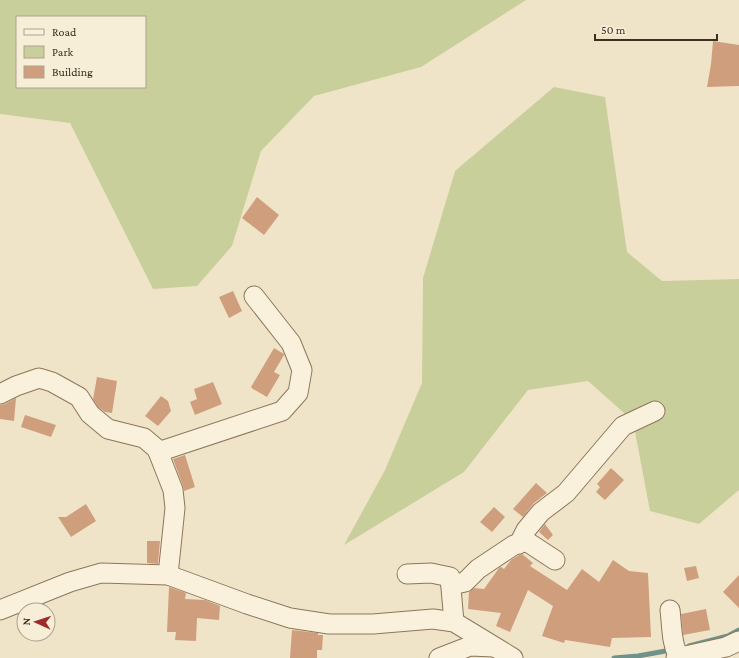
<svg xmlns="http://www.w3.org/2000/svg" width="739" height="658" font-family="'Crimson Pro',serif">
	<style>
		.green { fill: #c9cf9b; fill-rule: evenodd }
		.lines { fill: none; stroke-linecap: round; stroke-linejoin: round }
		.stream { stroke: #6f938a; stroke-width: 5 }
		.building { fill: #cf9f7d }
		.minor-casing { stroke: #8d765c; stroke-width: 21 }
		.minor { stroke: #faf1dc; stroke-width: 19 }
	</style>
	<rect width="100%" height="100%" fill="#f0e4c8"/>
	<g class="green">
		<path d="M 0,0 L 526,0 L 421,67 L 314,96 L 261,151 L 232,246 L 197,286 L 153,289 L 70,123 L 0,114 ZM 17,17 L 145,17 L 145,87 L 17,87 Z"/>
		<path d="M 554,87 L 605,97 L 627,252 L 662,281 L 739,279 L 739,490 L 699,524 L 650,511 L 633,421 L 588,381 L 528,390 L 464,472 L 344,545 L 385,470 L 422,383 L 423,278 L 455,171 Z"/>
	</g>
	<g class="lines">
		<g class="stream">
			<path d="M 689,646 L 728,636 L 739,630"/>
			<path d="M 614,658 L 638,656 L 671,650"/>
		</g>
	</g>
	<g class="building">
		<path d="M 713,41 L 739,45 L 739,86 L 707,87 L 711,64 Z"/>
		<path d="M 257,197 L 279,215 L 264,235 L 242,218 Z"/>
		<path d="M 233,291 L 242,311 L 229,318 L 219,297 Z"/>
		<path d="M 274,348 L 284,354 L 284,355 L 274,372 L 280,375 L 267,397 L 253,389 L 251,387 Z"/>
		<path d="M 97,377 L 117,381 L 112,413 L 105,412 L 98,407 L 93,399 Z"/>
		<path d="M 213,382 L 222,404 L 195,415 L 190,402 L 197,399 L 194,389 Z"/>
		<path d="M 161,396 L 168,401 L 171,411 L 158,426 L 145,416 Z"/>
		<path d="M 16,398 L 14,421 L 0,419 L 0,405 L 5,404 Z"/>
		<path d="M 25,415 L 56,425 L 51,437 L 21,427 Z"/>
		<path d="M 185,455 L 195,487 L 184,491 L 183,486 L 173,459 Z"/>
		<path d="M 611,468 L 624,480 L 605,500 L 596,492 L 600,487 L 597,484 Z"/>
		<path d="M 536,483 L 547,493 L 534,503 L 523,517 L 513,509 Z"/>
		<path d="M 86,504 L 96,521 L 71,537 L 58,517 L 66,517 Z"/>
		<path d="M 494,507 L 505,517 L 492,532 L 480,522 Z"/>
		<path d="M 545,524 L 553,535 L 548,540 L 539,532 Z"/>
		<path d="M 147,541 L 160,541 L 158,564 L 147,563 Z"/>
		<path d="M 522,554 L 533,563 L 530,566 L 567,590 L 582,569 L 599,582 L 613,560 L 629,571 L 648,573 L 651,637 L 612,638 L 610,647 L 565,640 L 564,643 L 542,636 L 553,606 L 528,590 L 510,632 L 496,626 L 501,613 L 468,609 L 469,592 L 474,588 L 484,589 L 499,568 L 501,567 L 504,569 L 511,560 L 519,555 Z"/>
		<path d="M 696,566 L 699,578 L 687,581 L 684,568 Z"/>
		<path d="M 739,575 L 739,608 L 723,592 Z"/>
		<path d="M 169,587 L 186,593 L 185,599 L 205,600 L 220,606 L 219,620 L 197,618 L 196,641 L 175,640 L 176,632 L 167,632 Z"/>
		<path d="M 706,609 L 710,630 L 683,635 L 681,614 Z"/>
		<path d="M 292,630 L 318,633 L 318,635 L 323,635 L 322,650 L 317,650 L 317,658 L 290,658 Z"/>
	</g>
	<g class="lines">
		<defs>
			<g id="minor">
				<path d="M 0,394 L 16,386 L 39,378 L 52,382 L 79,397 L 90,414 L 108,429 L 144,438 L 157,449 L 173,490 L 175,508 L 168,575"/>
				<path d="M 158,452 L 282,411 L 298,393 L 302,370 L 291,343 L 254,296"/>
				<path d="M 519,544 L 526,530 L 541,512 L 566,493 L 623,426 L 655,411"/>
				<path d="M 407,574 L 431,573 L 450,577 L 454,622"/>
				<path d="M 451,585 L 465,582 L 478,569 L 514,545 L 526,541 L 555,560"/>
				<path d="M 0,610 L 70,582 L 101,573 L 168,575 L 247,604 L 290,618 L 329,624 L 373,624 L 433,619 L 454,622 L 513,658"/>
				<path d="M 670,610 C 672,625 671,644 679,657"/>
				<path d="M 439,658 L 470,646 L 494,647"/>
				<path d="M 676,658 L 726,647 L 739,641"/>
			</g>
		</defs>
		<use href="#minor" class="minor-casing"/>
		<use href="#minor" class="minor"/>
	</g>
	<rect x="16" y="16" width="130" height="72" fill="#f7eed8" stroke="#ada18e"/>
	<rect x="24" y="29" width="20" height="6" fill="#faf1dc" stroke="#ada18e"/>
	<text x="52" y="36" font-size="12" fill="#3d2e20">Road</text>
	<rect x="24" y="46" width="20" height="12" fill="#c9cf9b" stroke="#ada18e"/>
	<text x="52" y="56" font-size="12" fill="#3d2e20">Park</text>
	<rect x="24" y="66" width="20" height="12" fill="#cf9f7d" stroke="#ada18e"/>
	<text x="52" y="76" font-size="12" fill="#3d2e20">Building</text>
	<g transform="translate(36 622) rotate(273)"><circle r="19" fill="#f7eed8" stroke="#ada18e"/>
	<path d="M0-3L7 15L0 10L-7 15Z" fill="#9e2a2b"/>
	<text y="-6" font-size="11" font-weight="bold" text-anchor="middle" fill="#3d2e20">N</text>
	</g>
	<path d="M595 34v6h122v-6" fill="none" stroke="#3d2e20" stroke-width="2"/>
	<text x="601" y="34" font-size="12" fill="#3d2e20" stroke="#f7eed8" stroke-width="3" paint-order="stroke">50 m</text>
</svg>
